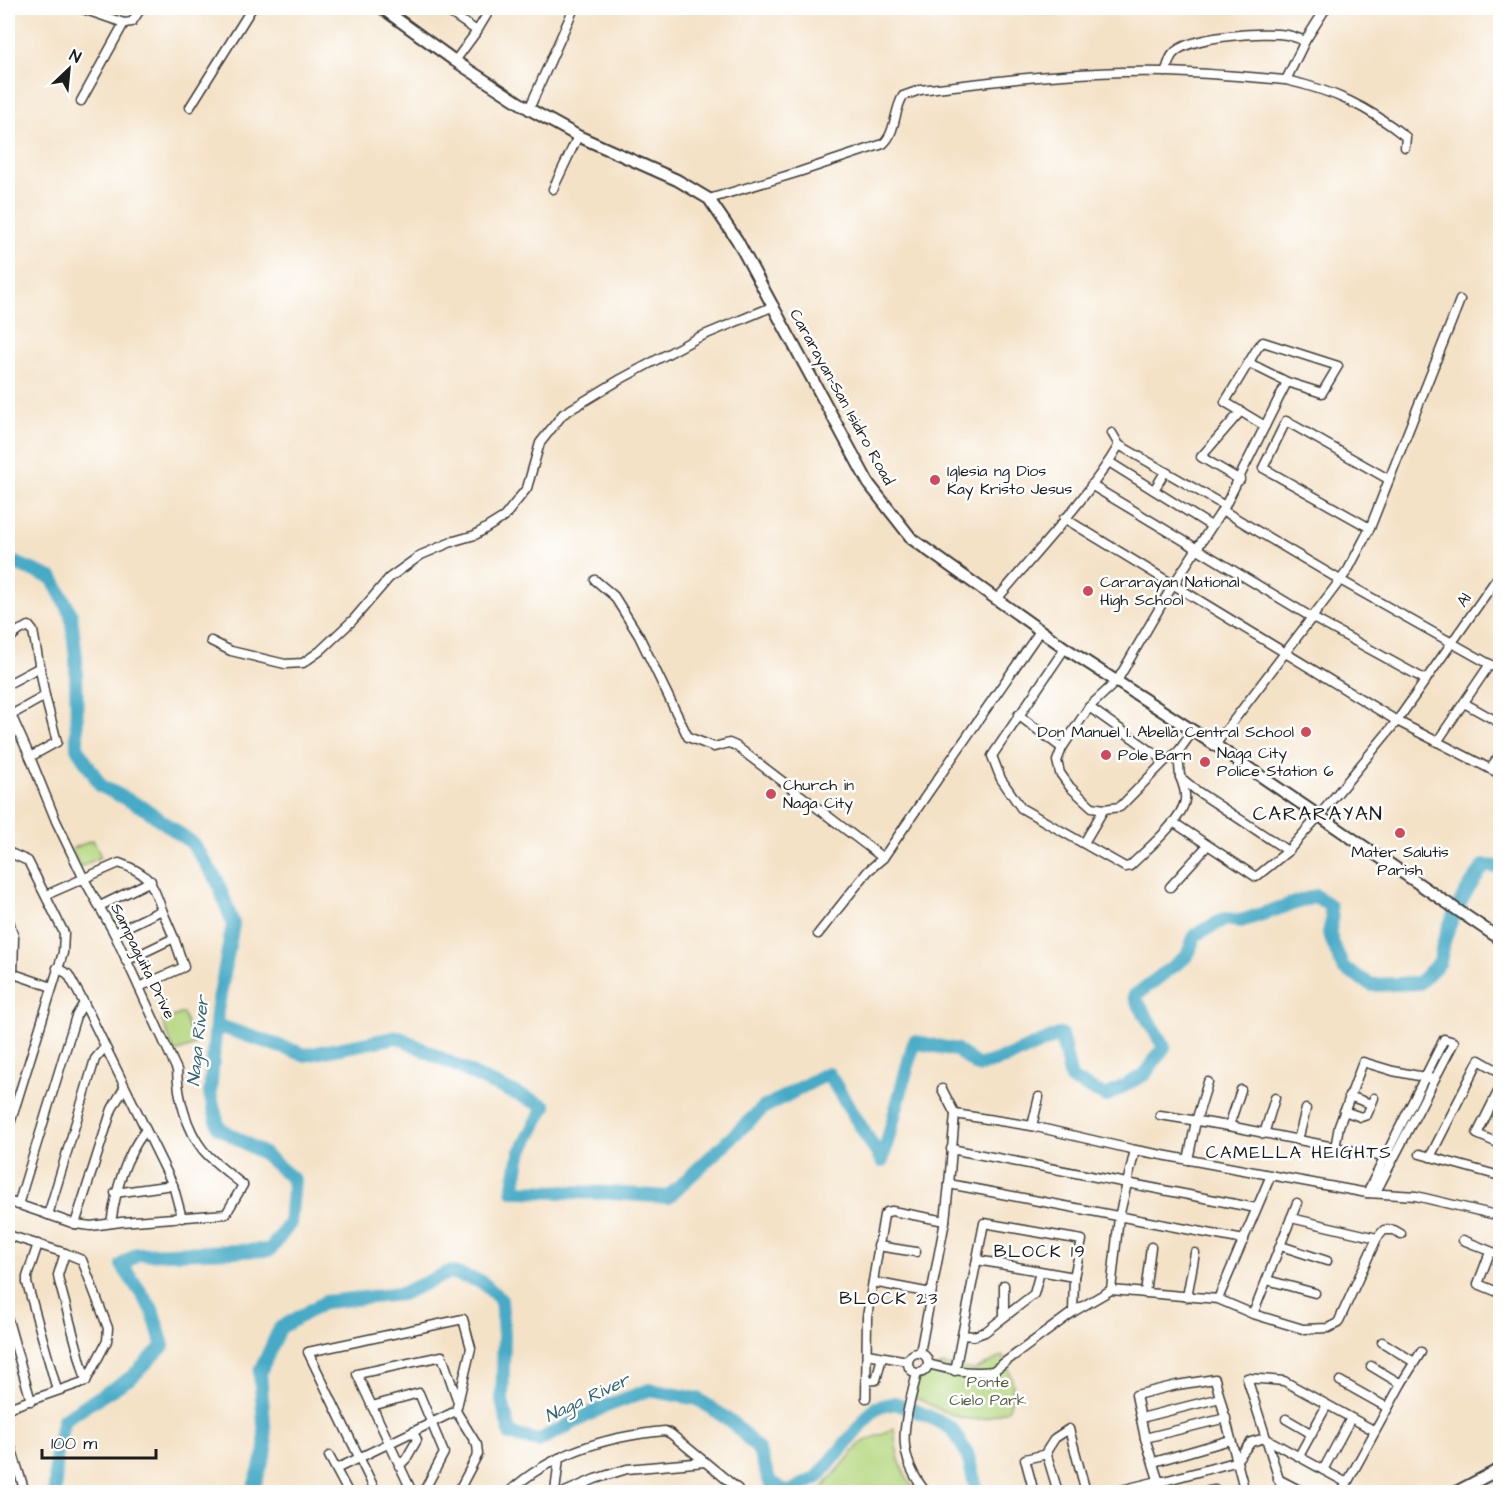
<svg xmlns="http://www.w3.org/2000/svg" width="1508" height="1500" font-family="'Architects Daughter',sans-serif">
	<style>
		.green { fill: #b5d780; stroke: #687a4e; stroke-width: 1.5 }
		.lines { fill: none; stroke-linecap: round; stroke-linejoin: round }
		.river { stroke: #47aac6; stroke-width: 14 }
		.minor-casing { stroke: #3c3a36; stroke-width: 11 }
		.major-casing { stroke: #3c3a36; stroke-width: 14 }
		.minor { stroke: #fff; stroke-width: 8 }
		.major { stroke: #fff; stroke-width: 10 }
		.poi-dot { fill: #d1495b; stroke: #fff; stroke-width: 2 }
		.labels { text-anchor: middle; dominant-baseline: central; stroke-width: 5; stroke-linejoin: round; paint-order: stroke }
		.street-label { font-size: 16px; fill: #1c1c1c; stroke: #fff }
		.poi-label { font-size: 16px; fill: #1c1c1c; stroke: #fff; text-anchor: start }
		.park-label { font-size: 16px; fill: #525d3f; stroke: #fff }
		.water-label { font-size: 18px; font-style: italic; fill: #326371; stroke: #fff }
		.neighbourhood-label { font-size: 18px; letter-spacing: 1.5px; fill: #1c1c1c; stroke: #fff }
		.quarter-label { font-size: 20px; letter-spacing: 1.5px; fill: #1c1c1c; stroke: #fff }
	</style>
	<rect width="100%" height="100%" fill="#fff"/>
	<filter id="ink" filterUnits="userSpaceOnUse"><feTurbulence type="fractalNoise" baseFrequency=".0167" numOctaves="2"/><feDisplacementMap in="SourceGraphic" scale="12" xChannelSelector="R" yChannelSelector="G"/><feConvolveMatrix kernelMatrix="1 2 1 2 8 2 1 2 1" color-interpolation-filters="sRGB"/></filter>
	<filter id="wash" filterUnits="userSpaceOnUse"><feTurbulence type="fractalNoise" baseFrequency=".008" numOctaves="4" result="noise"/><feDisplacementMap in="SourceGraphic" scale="24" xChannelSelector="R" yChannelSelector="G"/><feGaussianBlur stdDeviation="1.35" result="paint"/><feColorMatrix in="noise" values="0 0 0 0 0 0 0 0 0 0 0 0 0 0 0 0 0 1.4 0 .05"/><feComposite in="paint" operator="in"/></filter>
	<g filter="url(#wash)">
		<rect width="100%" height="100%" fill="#f4e2c7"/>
		<g class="green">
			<path d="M 93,840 L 101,857 L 80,867 L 72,849 Z"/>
			<path d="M 183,1013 L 195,1045 L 175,1052 L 162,1021 Z"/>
			<path d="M 1003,1356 C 1013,1378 1016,1385 1009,1409 C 1002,1412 994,1415 986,1418 C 961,1424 936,1407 914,1397 L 918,1375 L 921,1375 L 930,1369 L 944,1365 L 975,1370 Z"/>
			<path d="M 894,1428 C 896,1453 900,1472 916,1492 L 819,1492 L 861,1443 Z"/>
		</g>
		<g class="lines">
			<g class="river">
				<path d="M 8,568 L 15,563 L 52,578 L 71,614 L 76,658 L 77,748 L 101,786 L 144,808 L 192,843 L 217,880 L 233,924 L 217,1011 L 210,1094 L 219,1128 L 264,1154 L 294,1180 L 290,1223 L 270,1250 L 137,1254 L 122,1265 L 152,1309 L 163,1346 L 132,1377 L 64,1419 L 56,1453 L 55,1492"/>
				<path d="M 216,1025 L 306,1055 L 398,1037 L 489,1082 L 545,1106 L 520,1154 L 513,1191 L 612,1193 L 668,1197 L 763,1108 L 828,1073 L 882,1161 L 914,1042 L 957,1050 L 978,1066 L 1008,1057 L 1061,1034 L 1071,1079 L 1106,1096 L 1145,1074 L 1164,1047 L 1134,996 L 1187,956 L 1195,935 L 1225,919 L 1241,921 L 1316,896 L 1330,906 L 1332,920 L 1329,933 L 1343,968 L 1372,985 L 1419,983 L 1440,962 C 1444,927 1463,894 1484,866 L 1500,867"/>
				<path d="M 252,1492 L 266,1451 L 260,1372 L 280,1328 L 325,1302 L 401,1294 L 450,1272 L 482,1282 L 501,1300 L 504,1335 L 502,1401 L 510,1434 L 538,1441 L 601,1408 L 649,1390 L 698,1399 L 733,1423 L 758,1449 L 770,1482 L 786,1492"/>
				<path d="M 790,1492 L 818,1477 L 875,1408 L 895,1403 L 926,1415 L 951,1428 L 967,1453 L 977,1492"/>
			</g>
		</g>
	</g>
	<g filter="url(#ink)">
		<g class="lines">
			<defs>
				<g id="minor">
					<path d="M 80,8 L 124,23 L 132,22 L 141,8"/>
					<path d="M 443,8 L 477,31"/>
					<path d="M 393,16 L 400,8"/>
					<path d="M 455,61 L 477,31 L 491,8"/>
					<path d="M 1165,72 C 1168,67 1169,58 1173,54 C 1187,36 1265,31 1287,35 C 1293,36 1300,39 1305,41"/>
					<path d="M 1286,80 C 1334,91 1367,106 1406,137 L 1405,147"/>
					<path d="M 81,101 L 124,23"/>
					<path d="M 190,107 L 252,8"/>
					<path d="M 529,109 L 574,8"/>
					<path d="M 553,189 L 578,136"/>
					<path d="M 709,199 L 799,172 L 883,144 C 896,133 894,110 903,96 L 920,90 C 1002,80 1084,70 1167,72 C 1207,73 1247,77 1286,80 L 1305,41 L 1326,8"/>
					<path d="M 1249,363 L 1287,382 L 1322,393 L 1338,366 L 1263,342 L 1258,347 L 1225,402 L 1265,426"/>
					<path d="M 1112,433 L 1119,445 L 1225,506"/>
					<path d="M 1109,462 L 1211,526"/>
					<path d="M 1240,480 L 1201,457 L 1241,411"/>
					<path d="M 1091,485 L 1311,617 L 1426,680"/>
					<path d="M 1154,490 L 1165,472"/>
					<path d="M 1222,510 L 1340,580 L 1500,670"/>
					<path d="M 1064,518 L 1397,721 L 1500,774"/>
					<path d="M 1370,528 L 1263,468 L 1286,421 L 1388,479"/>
					<path d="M 595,580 L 614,596 L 639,636 L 688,737 L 714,747 L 729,743 L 736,746 L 883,858"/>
					<path d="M 997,599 C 1037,551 1088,498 1119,445"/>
					<path d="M 8,639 L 20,630 L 29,626 L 33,631 L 45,696 L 57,742 L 30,757"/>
					<path d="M 211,641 L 231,651 L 285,664 L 303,663 L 320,651 L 353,620 L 389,578 L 421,555 L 454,541 L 475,535 L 504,517 L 527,488 L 540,443 L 563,414 L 621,379 L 697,338 L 774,306"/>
					<path d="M 1065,648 L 992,756 L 1001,779 L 1021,808 L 1125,867 L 1130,866 C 1145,851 1182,821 1185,800 C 1186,792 1183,784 1180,777"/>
					<path d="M 8,684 L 40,667"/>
					<path d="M 1464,703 L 1500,723"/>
					<path d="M 1089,707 L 1165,761"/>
					<path d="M 8,708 L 30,757 L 56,821 L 84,879 L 114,933 L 177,1070 C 178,1097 186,1128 203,1150 C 214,1163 230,1174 243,1185 L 226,1214 L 121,1222 L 91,1226 L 75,1224 L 8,1201"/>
					<path d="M 11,715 L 45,696"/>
					<path d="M 1018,715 L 1062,748"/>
					<path d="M 1193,731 L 1178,752 L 1165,761 L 1120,807 L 1104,809 L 1092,807 L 1070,787 L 1060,773 L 1057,761 L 1062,748 L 1089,707 L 1117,681 L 1173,585 L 1225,506 L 1287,382"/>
					<path d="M 1437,742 L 1490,664"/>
					<path d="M 1215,745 L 1348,570 L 1370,528 L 1460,300"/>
					<path d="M 1178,752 L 1180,777 L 1197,791 L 1288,851"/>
					<path d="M 1490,769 L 1500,754"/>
					<path d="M 1173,822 L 1256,877 L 1288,851 L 1318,817 L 1397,721 L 1500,574"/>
					<path d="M 1084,843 L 1104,809"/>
					<path d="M 8,852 L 28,861 L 64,933 L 63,953 L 8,1130"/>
					<path d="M 1170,887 L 1207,846"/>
					<path d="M 46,895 L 119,863 C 150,874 151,881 162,910"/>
					<path d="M 100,906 L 151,881"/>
					<path d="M 8,918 L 14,937 L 13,974 L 8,990"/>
					<path d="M 114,933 L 162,910 L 174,938"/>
					<path d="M 818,934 L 868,871 L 883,858 L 1040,631"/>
					<path d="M 126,961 L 174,938 L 184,967 L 139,987"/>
					<path d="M 57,968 L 68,974 L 84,1003 L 173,1185 L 182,1218"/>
					<path d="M 8,972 L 52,987"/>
					<path d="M 1500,1088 L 1477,1134 L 1500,1144"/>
					<path d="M 1349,1096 L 1371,1104"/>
					<path d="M 1344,1111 L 1361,1117 L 1367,1115 L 1374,1098"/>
					<path d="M 955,1114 L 1032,1126 L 1135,1150 L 1367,1193 L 1416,1196 L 1500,1216"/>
					<path d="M 1160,1115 L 1229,1126 L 1384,1157 L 1388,1161"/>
					<path d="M 1032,1126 L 1039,1097"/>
					<path d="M 1229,1126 L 1241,1090"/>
					<path d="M 1264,1134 L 1275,1098"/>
					<path d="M 1298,1140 L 1306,1109"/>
					<path d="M 1335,1148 L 1339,1126 L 1363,1062 L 1393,1071 L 1429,1078"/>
					<path d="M 951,1149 L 1256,1208"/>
					<path d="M 1420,1154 L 1500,1176"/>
					<path d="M 1430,1157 L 1479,1060 L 1500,1072"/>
					<path d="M 1188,1160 L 1196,1121 L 1208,1082"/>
					<path d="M 949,1184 L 1244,1240"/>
					<path d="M 115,1193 L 173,1185"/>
					<path d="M 1367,1193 L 1444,1039 L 1454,1042 L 1376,1192"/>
					<path d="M 18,1205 L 76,1016 L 84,1003"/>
					<path d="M 48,1215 L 95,1059 L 105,1047"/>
					<path d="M 1291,1218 L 1377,1238 L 1384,1230 L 1394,1230 L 1401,1234"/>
					<path d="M 111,1223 C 116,1190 124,1158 145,1131"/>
					<path d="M 75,1224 L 112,1109 L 124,1088"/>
					<path d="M 8,1235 L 65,1253 L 82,1260 L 108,1328 L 107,1341 L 86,1381 L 8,1408"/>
					<path d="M 1463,1240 L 1500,1255"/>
					<path d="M 38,1244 L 27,1277 L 27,1283 L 57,1390"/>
					<path d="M 878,1246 L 916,1252"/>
					<path d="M 1281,1246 L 1327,1261"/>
					<path d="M 1490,1252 L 1478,1284 L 1500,1293"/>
					<path d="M 65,1253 L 58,1275 L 59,1281 L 86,1381"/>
					<path d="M 977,1260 L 1074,1277"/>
					<path d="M 1267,1280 L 1315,1293"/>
					<path d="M 873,1282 L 931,1293"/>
					<path d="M 1004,1285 L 1004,1316"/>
					<path d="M 1111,1290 L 1119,1217 L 1135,1150"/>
					<path d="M 1145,1293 L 1151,1247"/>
					<path d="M 1187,1297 L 1195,1253"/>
					<path d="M 1218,1299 L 1271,1175"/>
					<path d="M 1253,1314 L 1297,1203"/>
					<path d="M 8,1320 L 31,1401"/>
					<path d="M 962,1335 L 974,1336 L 985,1332 L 1034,1294 L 1040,1272"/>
					<path d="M 1382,1342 L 1414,1362"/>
					<circle cx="918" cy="1363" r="10"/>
					<path d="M 920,1353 L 945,1221 L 949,1184 L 955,1114 L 942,1089"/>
					<path d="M 867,1354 L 908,1361"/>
					<path d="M 928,1364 C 950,1370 970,1374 993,1371 L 1073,1312 L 1111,1290 L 1218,1299 L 1253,1314 L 1303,1329 L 1328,1328 L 1338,1323 L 1377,1238"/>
					<path d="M 1371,1366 L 1401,1384"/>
					<path d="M 955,1371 L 984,1223 L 1082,1240 L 1074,1277 L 1073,1312"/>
					<path d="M 917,1373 C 906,1420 892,1451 926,1492"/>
					<path d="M 866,1381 L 876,1380 L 882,1357"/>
					<path d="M 1340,1381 L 1388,1408"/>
					<path d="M 866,1398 L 867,1317 L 884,1215 L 887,1212 L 892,1211 L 945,1221"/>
					<path d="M 372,1406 L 419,1393 L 444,1453 L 425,1489 L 420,1492"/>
					<path d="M 1141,1418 L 1220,1398"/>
					<path d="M 1286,1419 L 1312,1434"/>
					<path d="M 8,1438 L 25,1492"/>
					<path d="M 1145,1438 L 1226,1418"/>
					<path d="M 329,1456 L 348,1492"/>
					<path d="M 1299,1456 L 1327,1405"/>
					<path d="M 1154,1462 L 1230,1440"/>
					<path d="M 399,1466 L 406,1459 L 417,1440 L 413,1432"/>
					<path d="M 336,1469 L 456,1411"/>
					<path d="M 1323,1470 L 1351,1418"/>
					<path d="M 1278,1479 L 1303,1492"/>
					<path d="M 1032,1485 L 1025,1459 L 1047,1454"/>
					<path d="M 376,1492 L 308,1352 L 463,1319 L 471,1348 L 456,1411 L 477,1445 L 478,1454 L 458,1492"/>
					<path d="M 412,1492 L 357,1374 L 442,1356 L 458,1402"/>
					<path d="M 509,1492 C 551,1453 608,1436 665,1431 L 671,1434 L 738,1489 L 739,1492"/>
					<path d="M 555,1492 L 559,1458"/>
					<path d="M 565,1492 L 595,1479 L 627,1469 L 705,1462"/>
					<path d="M 1058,1492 L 1046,1452 L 1055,1438 L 1069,1429 L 1086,1492"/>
					<path d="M 1113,1492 L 1158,1481 L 1164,1481 L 1235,1462 L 1251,1442 L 1265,1438 L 1347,1483"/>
					<path d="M 1162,1492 L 1145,1438 L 1136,1395 L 1177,1385 L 1215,1379 L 1245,1492"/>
					<path d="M 1204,1492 L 1215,1490 L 1223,1492"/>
					<path d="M 1283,1492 L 1247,1378 L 1284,1381 L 1375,1431"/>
					<path d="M 1342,1492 L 1401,1384 L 1421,1352"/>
				</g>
				<g id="major">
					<path d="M 382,8 L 455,61 L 529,109 L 578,136 L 677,180 L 709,199 L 737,240 L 869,484 L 912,539 L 1065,648 L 1215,745 L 1500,939"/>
					<path d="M 1456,1492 L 1500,1469"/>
				</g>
			</defs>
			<use href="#minor" class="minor-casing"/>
			<use href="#major" class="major-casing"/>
			<use href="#minor" class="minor"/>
			<use href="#major" class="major"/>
		</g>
	</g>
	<g class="poi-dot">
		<circle cx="935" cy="480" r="6"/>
		<circle cx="1088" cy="591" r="6"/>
		<circle cx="1306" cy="732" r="6"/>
		<circle cx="1106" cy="755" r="6"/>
		<circle cx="1205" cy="762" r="6"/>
		<circle cx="771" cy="794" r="6"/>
		<circle cx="1400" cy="833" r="6"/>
	</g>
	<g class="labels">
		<g class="street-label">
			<text transform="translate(842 397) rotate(61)">Cararayan-San Isidro Road</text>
			<text transform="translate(1464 600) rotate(-55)">Al</text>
			<text transform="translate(143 961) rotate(64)">Sampaguita Drive</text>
		</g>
		<g class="poi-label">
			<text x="947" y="471">Iglesia ng Dios<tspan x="947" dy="18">Kay Kristo Jesus</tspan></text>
			<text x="1100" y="582">Cararayan National<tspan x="1100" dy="18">High School</tspan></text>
			<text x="1294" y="732" text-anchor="end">Don Manuel I. Abella Central School</text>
			<text x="1217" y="753">Naga City<tspan x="1217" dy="18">Police Station 6</tspan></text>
			<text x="1118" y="755">Pole Barn</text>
			<text x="783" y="785">Church in<tspan x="783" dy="18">Naga City</tspan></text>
			<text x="1400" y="852" text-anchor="middle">Mater Salutis<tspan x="1400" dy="18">Parish</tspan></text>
		</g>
		<g class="park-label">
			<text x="988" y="1382">Ponte<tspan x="988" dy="18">Cielo Park</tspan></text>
		</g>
		<g class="water-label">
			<text transform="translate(198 1041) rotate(-84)">Naga River</text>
			<text transform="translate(587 1398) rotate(-25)">Naga River</text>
		</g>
		<g class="neighbourhood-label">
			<text x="1299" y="1152">CAMELLA HEIGHTS</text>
			<text x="1040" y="1251">BLOCK 19</text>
			<text x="889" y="1298">BLOCK 23</text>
		</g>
		<g class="quarter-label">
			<text x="1318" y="814">CARARAYAN</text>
		</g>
	</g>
	<rect width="1508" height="1500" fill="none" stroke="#fff" stroke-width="30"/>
	<g transform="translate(69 69) rotate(26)" stroke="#ffffff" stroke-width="4.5" paint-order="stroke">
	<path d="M0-4.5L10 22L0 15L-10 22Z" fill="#1c1c1c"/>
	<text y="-9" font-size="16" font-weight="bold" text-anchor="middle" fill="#1c1c1c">N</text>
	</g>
	<path d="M42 1449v9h114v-9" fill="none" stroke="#1c1c1c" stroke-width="3"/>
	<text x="51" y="1449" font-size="18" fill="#1c1c1c" stroke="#ffffff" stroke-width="4.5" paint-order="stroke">100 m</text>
</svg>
